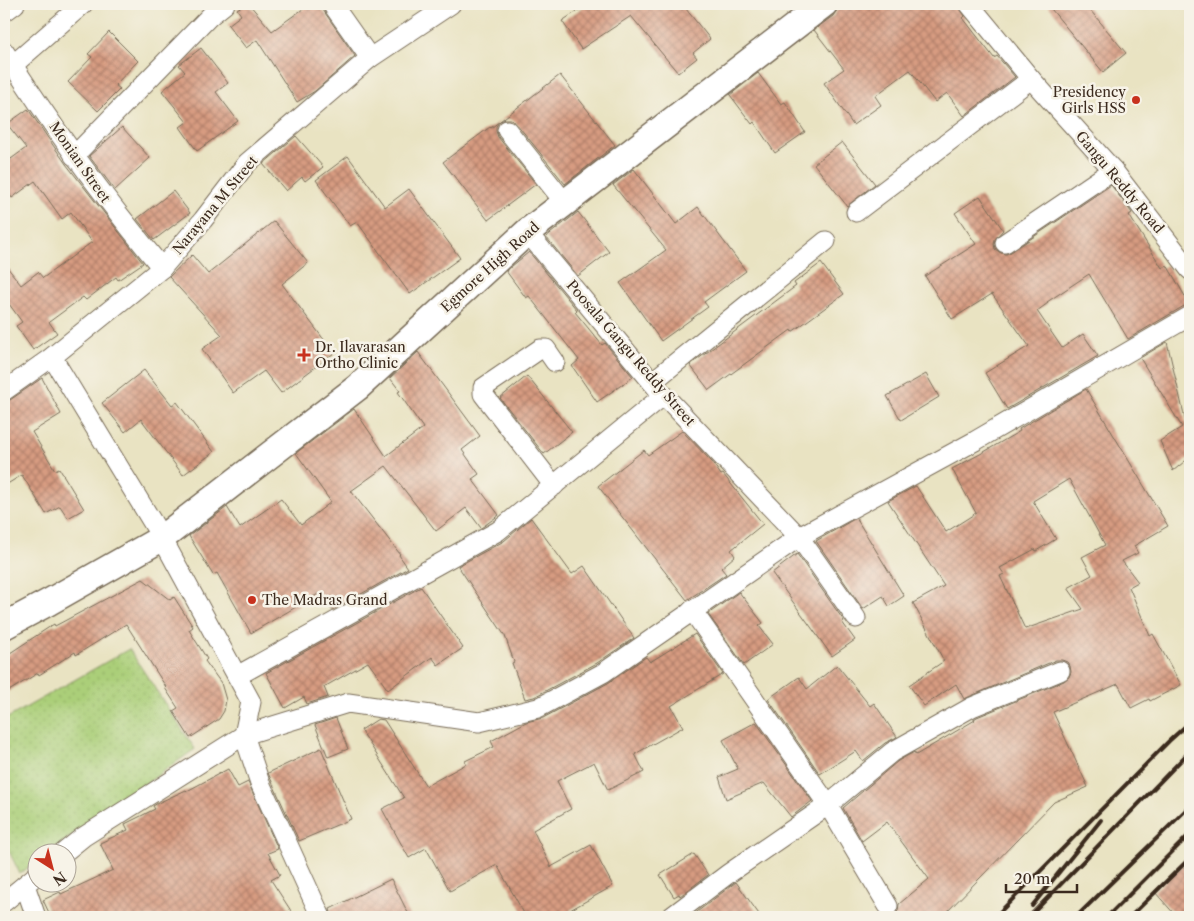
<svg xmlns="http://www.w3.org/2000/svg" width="1194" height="921" font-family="'Libre Caslon Text',serif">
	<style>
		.park { fill: url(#park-dots); stroke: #737c4c }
		.building { fill: url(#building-cross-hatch); fill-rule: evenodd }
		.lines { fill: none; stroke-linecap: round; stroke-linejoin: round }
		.minor-casing { stroke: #786b57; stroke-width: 21 }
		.secondary-casing { stroke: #786b57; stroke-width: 29 }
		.minor { stroke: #fff; stroke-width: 19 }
		.secondary { stroke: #fff; stroke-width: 26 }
		.rail { stroke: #3b2a1e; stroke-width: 4 }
		.poi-dot { fill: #c8321e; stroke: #f7f3e8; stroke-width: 2 }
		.labels { text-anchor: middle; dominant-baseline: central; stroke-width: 5; stroke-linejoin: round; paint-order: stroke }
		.poi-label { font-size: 14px; fill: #3b2a1e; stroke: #f7f3e8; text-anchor: start }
		.street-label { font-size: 14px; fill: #3b2a1e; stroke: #f7f3e8 }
	</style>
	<defs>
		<pattern id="park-dots" width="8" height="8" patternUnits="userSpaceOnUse" patternTransform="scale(1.25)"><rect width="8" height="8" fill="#abcf79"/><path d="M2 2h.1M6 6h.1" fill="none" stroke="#94b268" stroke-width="1.8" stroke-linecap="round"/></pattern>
		<pattern id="building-cross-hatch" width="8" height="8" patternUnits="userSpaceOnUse" patternTransform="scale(1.25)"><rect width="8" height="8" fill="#d79b81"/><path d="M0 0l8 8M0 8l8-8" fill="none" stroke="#b07f69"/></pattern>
	</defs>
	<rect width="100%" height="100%" fill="#f7f3e8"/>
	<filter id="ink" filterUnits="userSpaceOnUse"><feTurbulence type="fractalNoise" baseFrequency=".02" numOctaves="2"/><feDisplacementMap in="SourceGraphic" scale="10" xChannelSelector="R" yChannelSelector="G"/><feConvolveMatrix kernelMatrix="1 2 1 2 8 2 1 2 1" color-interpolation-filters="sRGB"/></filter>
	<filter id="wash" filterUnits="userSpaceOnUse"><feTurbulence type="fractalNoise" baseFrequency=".0096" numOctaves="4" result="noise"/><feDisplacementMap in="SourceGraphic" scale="20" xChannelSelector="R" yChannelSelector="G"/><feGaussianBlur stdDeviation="1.12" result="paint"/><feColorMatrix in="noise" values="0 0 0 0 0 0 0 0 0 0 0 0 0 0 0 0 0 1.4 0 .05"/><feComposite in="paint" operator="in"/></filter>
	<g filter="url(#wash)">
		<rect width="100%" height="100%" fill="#e9e3c2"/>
		<path class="park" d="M 129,649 L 195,749 L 48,853 L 38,854 L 37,861 L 20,874 L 4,841 L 4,720 Z"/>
		<g id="blocks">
			<g class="building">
				<path d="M 245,4 L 249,4 L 272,31 L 310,4 L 321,4 L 323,10 L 355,56 L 315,91 L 297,102 L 257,40 L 246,48 L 228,25 L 241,15 L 237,9 Z"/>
				<path d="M 588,4 L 682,4 L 710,39 L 693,53 L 697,58 L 678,73 L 631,16 L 581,49 L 562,21 Z"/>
				<path d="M 841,4 L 957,4 L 965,16 L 963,18 L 994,58 L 997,56 L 1015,77 L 964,116 L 947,93 L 935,102 L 910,70 L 875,96 L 881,105 L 853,125 L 824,83 L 844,69 L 814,30 L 833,16 Z"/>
				<path d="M 1047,4 L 1085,4 L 1126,53 L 1103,72 Z"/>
				<path d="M 109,32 L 138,61 L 115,85 L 120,89 L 98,111 L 68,82 L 92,57 L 88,54 Z"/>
				<path d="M 201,48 L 228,83 L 216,92 L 238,121 L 197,151 L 180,127 L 187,122 L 162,91 L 185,72 L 179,65 Z"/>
				<path d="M 758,73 L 781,104 L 785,102 L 805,132 L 775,153 L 754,122 L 752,124 L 730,95 Z"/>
				<path d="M 560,75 L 615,145 L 565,184 L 516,123 L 511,119 L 506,119 L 500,121 Z"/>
				<path d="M 28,109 L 66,164 L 143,263 L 118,280 L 116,277 L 86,300 L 83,297 L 49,322 L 57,333 L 33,350 L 16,326 L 22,322 L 4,297 L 4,263 L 21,285 L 38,272 L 43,278 L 92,242 L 71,212 L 62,219 L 35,181 L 12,198 L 4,186 L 4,164 L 26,148 L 7,124 Z"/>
				<path d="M 500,121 L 496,126 L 496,131 L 498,137 L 536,184 L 488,220 L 443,162 L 490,127 L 491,128 Z"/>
				<path d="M 122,127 L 150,158 L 115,190 L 89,156 Z"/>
				<path d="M 296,136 L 323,167 L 305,181 L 302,177 L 286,191 L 263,164 Z"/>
				<path d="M 842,142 L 875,184 L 847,206 L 814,164 Z"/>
				<path d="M 348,156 L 385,207 L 409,189 L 460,258 L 410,294 L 357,222 L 350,226 L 316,180 Z"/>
				<path d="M 634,169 L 676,224 L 698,207 L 746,271 L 704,302 L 708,307 L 661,341 L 620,283 L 666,250 L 613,185 Z"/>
				<path d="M 1111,185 L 1132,213 L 1129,215 L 1162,268 L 1167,265 L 1190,305 L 1184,306 L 1128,339 L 1089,274 L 1047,302 L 1048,303 L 1037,311 L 1062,348 L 1083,334 L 1098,356 L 1007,409 L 985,373 L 1029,346 L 992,294 L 952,319 L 925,276 L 976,244 L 955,213 L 980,196 L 1003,230 L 995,239 L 994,244 L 995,249 L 1001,253 L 1006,254 L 1011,252 Z"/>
				<path d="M 173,191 L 190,213 L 154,240 L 137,219 Z"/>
				<path d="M 578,212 L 609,252 L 578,276 L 546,237 Z"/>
				<path d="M 274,221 L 308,263 L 282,284 L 334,353 L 281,393 L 264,371 L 233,393 L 202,349 L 222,335 L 169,277 L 192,255 L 208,274 Z"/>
				<path d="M 529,252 L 577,310 L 575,312 L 602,345 L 605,343 L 633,377 L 597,402 L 572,366 L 579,360 L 529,296 L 526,298 L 506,271 Z"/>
				<path d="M 821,263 L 844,294 L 792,332 L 791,330 L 709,390 L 690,365 L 796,286 L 794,283 Z"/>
				<path d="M 1167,342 L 1190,440 L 1190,457 L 1173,471 L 1160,441 L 1182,427 L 1140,358 Z"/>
				<path d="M 418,352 L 480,436 L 462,450 L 479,474 L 472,479 L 499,515 L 481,528 L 466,508 L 436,531 L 386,466 L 351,491 L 400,554 L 399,555 L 408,568 L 332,610 L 320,593 L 251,633 L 217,573 L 213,575 L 189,536 L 227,507 L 240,528 L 281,499 L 301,525 L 331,502 L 296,453 L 354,409 L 386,456 L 423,428 L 398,392 L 400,391 L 390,378 Z"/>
				<path d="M 144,370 L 172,405 L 177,402 L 214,452 L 183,475 L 141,419 L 125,432 L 102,403 Z"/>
				<path d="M 926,374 L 939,397 L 901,420 L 887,396 Z"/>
				<path d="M 527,376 L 572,432 L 544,454 L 500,398 Z"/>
				<path d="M 42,378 L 61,414 L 32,432 L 55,470 L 59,468 L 84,509 L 68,518 L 60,506 L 46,514 L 22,475 L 4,486 L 4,402 L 10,400 Z"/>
				<path d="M 1086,389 L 1168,526 L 1134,546 L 1138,553 L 1122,561 L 1138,582 L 1129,587 L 1150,636 L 1153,634 L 1181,685 L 1150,701 L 1149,699 L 1131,708 L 1118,684 L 1053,712 L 1088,787 L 1054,802 L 942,917 L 882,917 L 894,915 L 898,911 L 899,904 L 929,879 L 887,822 L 862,841 L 843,808 L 898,761 L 914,752 L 916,755 L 975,720 L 974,719 L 977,717 L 1064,681 L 1069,677 L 1071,672 L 1070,666 L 1067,662 L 1062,660 L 1056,660 L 964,699 L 956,684 L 924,706 L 909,685 L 944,661 L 913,603 L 944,586 L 888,501 L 916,486 L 946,532 L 976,513 L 952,469 L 984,452 L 1020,431 L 1019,429 ZM 1069,479 L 1105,545 L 1082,557 L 1092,575 L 1068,588 L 1083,609 L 1025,629 L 1000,576 L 1004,574 L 1000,568 L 1035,549 L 1036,551 L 1056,539 L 1033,501 Z"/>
				<path d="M 682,431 L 712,462 L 721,475 L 723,474 L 763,524 L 731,550 L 735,556 L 721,568 L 726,574 L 687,600 L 598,486 L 644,450 L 648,455 Z"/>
				<path d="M 531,518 L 572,574 L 584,566 L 634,638 L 597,663 L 534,697 L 525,699 L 512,663 L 514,662 L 505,636 L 458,566 L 504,541 Z"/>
				<path d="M 856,518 L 904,596 L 889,606 L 883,596 L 863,609 L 816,541 Z"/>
				<path d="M 797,554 L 844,621 L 842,622 L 855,640 L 832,656 L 772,573 Z"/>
				<path d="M 143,579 L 170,600 L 174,597 L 193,627 L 189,630 L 207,659 L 205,661 L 221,683 L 226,700 L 224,711 L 219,719 L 190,738 L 173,711 L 178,708 L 165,688 L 166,687 L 126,624 L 76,655 L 75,652 L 39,675 L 38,673 L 4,694 L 4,657 L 54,624 L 55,626 Z"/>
				<path d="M 421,587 L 463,648 L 438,665 L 432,657 L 388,690 L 368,662 L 324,687 L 328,697 L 307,704 L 304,697 L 285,708 L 266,673 Z"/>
				<path d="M 739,592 L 763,623 L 759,626 L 773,644 L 744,665 L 708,614 Z"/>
				<path d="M 695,634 L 723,674 L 671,706 L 683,727 L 635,754 L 644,772 L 608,790 L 594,762 L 557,781 L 571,809 L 533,830 L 551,867 L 591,845 L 613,886 L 570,910 L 574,917 L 526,917 L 497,865 L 450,891 L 426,848 L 409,858 L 382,809 L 404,798 L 361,730 L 378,719 L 384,720 L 426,786 L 466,764 L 465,761 L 494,747 L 491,741 L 526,722 L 543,718 L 608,683 L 646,657 L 650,662 Z"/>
				<path d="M 837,665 L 870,706 L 874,703 L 897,737 L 885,743 L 863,761 L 856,751 L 820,774 L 768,699 L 799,677 L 807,689 Z"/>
				<path d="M 336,718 L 348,749 L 328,757 L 315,725 Z"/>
				<path d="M 756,722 L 812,801 L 791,817 L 764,783 L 726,799 L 719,777 L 738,769 L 723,740 Z"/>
				<path d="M 321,748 L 351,819 L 299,841 L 268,773 Z"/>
				<path d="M 228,769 L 238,787 L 248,782 L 278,849 L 268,853 L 280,875 L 271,880 L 295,917 L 51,917 L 43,900 L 60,892 L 61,894 L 113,870 L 100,843 L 128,830 L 125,824 L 155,809 L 153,806 L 158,803 L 186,790 L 187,791 Z"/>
				<path d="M 694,854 L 708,875 L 680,896 L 679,894 L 674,897 L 660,875 Z"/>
				<path d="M 1190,859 L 1190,917 L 1177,917 L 1154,891 Z"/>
				<path d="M 391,879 L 410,917 L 332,917 L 330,909 Z"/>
				<path d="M 736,882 L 761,917 L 695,917 L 693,915 Z"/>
			</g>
		</g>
	</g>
	<g filter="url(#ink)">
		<use href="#blocks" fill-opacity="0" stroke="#786b57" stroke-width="1"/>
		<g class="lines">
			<defs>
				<g id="minor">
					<path d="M 332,4 L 370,58"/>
					<path d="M 969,4 L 1031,79 L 1113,170 L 1190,270"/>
					<path d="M 4,12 L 15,4"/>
					<path d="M 4,51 C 52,127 105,199 162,268"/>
					<path d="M 13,65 L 83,4"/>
					<path d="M 507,130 L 565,203"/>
					<path d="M 74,156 L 210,16 L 225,4"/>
					<path d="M 856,212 L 1031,79"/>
					<path d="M 527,232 L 656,387 L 799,537 L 856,618"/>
					<path d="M 1005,243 L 1113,170"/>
					<path d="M 52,357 L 162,538 L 251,702 L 244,735 L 260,783 L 321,917"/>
					<path d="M 652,382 L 826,241"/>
					<path d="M 4,391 L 52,357 L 162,268 L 203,220 L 247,163 L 370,58 L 451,4"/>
					<path d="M 554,486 L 483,394 L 483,388 L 540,349 L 546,349 L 555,362"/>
					<path d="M 692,610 L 828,805 L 888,906"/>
					<path d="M 237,676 L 498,531 L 664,395"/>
					<path d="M 62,854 L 83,837 L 244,735 L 348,703 L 479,722 L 538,708 L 603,673 L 799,537 L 975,441 L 1190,316"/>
					<path d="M 25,885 L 36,917"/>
					<path d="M 4,902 L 38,874"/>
					<path d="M 671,917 L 728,874 L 828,805 L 892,752 L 972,707 L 1060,671"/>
				</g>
				<path id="secondary" d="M 4,626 L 49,602 L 162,538 L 358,387 L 527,232 L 824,4"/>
			</defs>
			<use href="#minor" class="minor-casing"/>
			<use href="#secondary" class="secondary-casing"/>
			<use href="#minor" class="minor"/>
			<use href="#secondary" class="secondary"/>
			<g class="rail">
				<path d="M 1032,906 L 1101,820"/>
				<path d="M 995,917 L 1169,741 L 1190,722"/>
				<path d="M 1029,917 L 1190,751"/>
				<path d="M 1076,917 L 1190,806"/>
				<path d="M 1107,917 L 1190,834"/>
				<path d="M 1130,917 L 1190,858"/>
			</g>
		</g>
	</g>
	<g class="poi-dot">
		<circle cx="1136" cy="100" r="5"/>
		<path d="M301.5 347.5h5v5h5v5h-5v5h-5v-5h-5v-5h5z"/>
		<circle cx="252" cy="600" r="5"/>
	</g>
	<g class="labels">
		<g class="poi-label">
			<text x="1126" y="92" text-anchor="end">Presidency<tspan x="1126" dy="16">Girls HSS</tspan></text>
			<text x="315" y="347">Dr. Ilavarasan<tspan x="315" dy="16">Ortho Clinic</tspan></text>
			<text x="262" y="600">The Madras Grand</text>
		</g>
		<g class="street-label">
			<text transform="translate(80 162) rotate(55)">Monian Street</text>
			<text transform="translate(1120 182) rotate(50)">Gangu Reddy Road</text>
			<text transform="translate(215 205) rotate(-50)">Narayana M Street</text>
			<text transform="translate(490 267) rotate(-42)">Egmore High Road</text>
			<text transform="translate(631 353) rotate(49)">Poosala Gangu Reddy Street</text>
		</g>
	</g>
	<rect width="1194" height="921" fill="none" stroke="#f7f3e8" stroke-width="20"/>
	<g transform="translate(52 868) rotate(144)"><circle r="24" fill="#f7f3e8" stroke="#aca397"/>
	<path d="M0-4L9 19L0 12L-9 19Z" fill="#c8321e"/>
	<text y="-8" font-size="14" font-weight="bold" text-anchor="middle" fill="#3b2a1e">N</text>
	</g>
	<path d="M1006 884v8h71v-8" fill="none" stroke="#3b2a1e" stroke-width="2.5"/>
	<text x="1014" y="884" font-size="15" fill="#3b2a1e" stroke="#f7f3e8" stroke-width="4" paint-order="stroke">20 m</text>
</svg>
